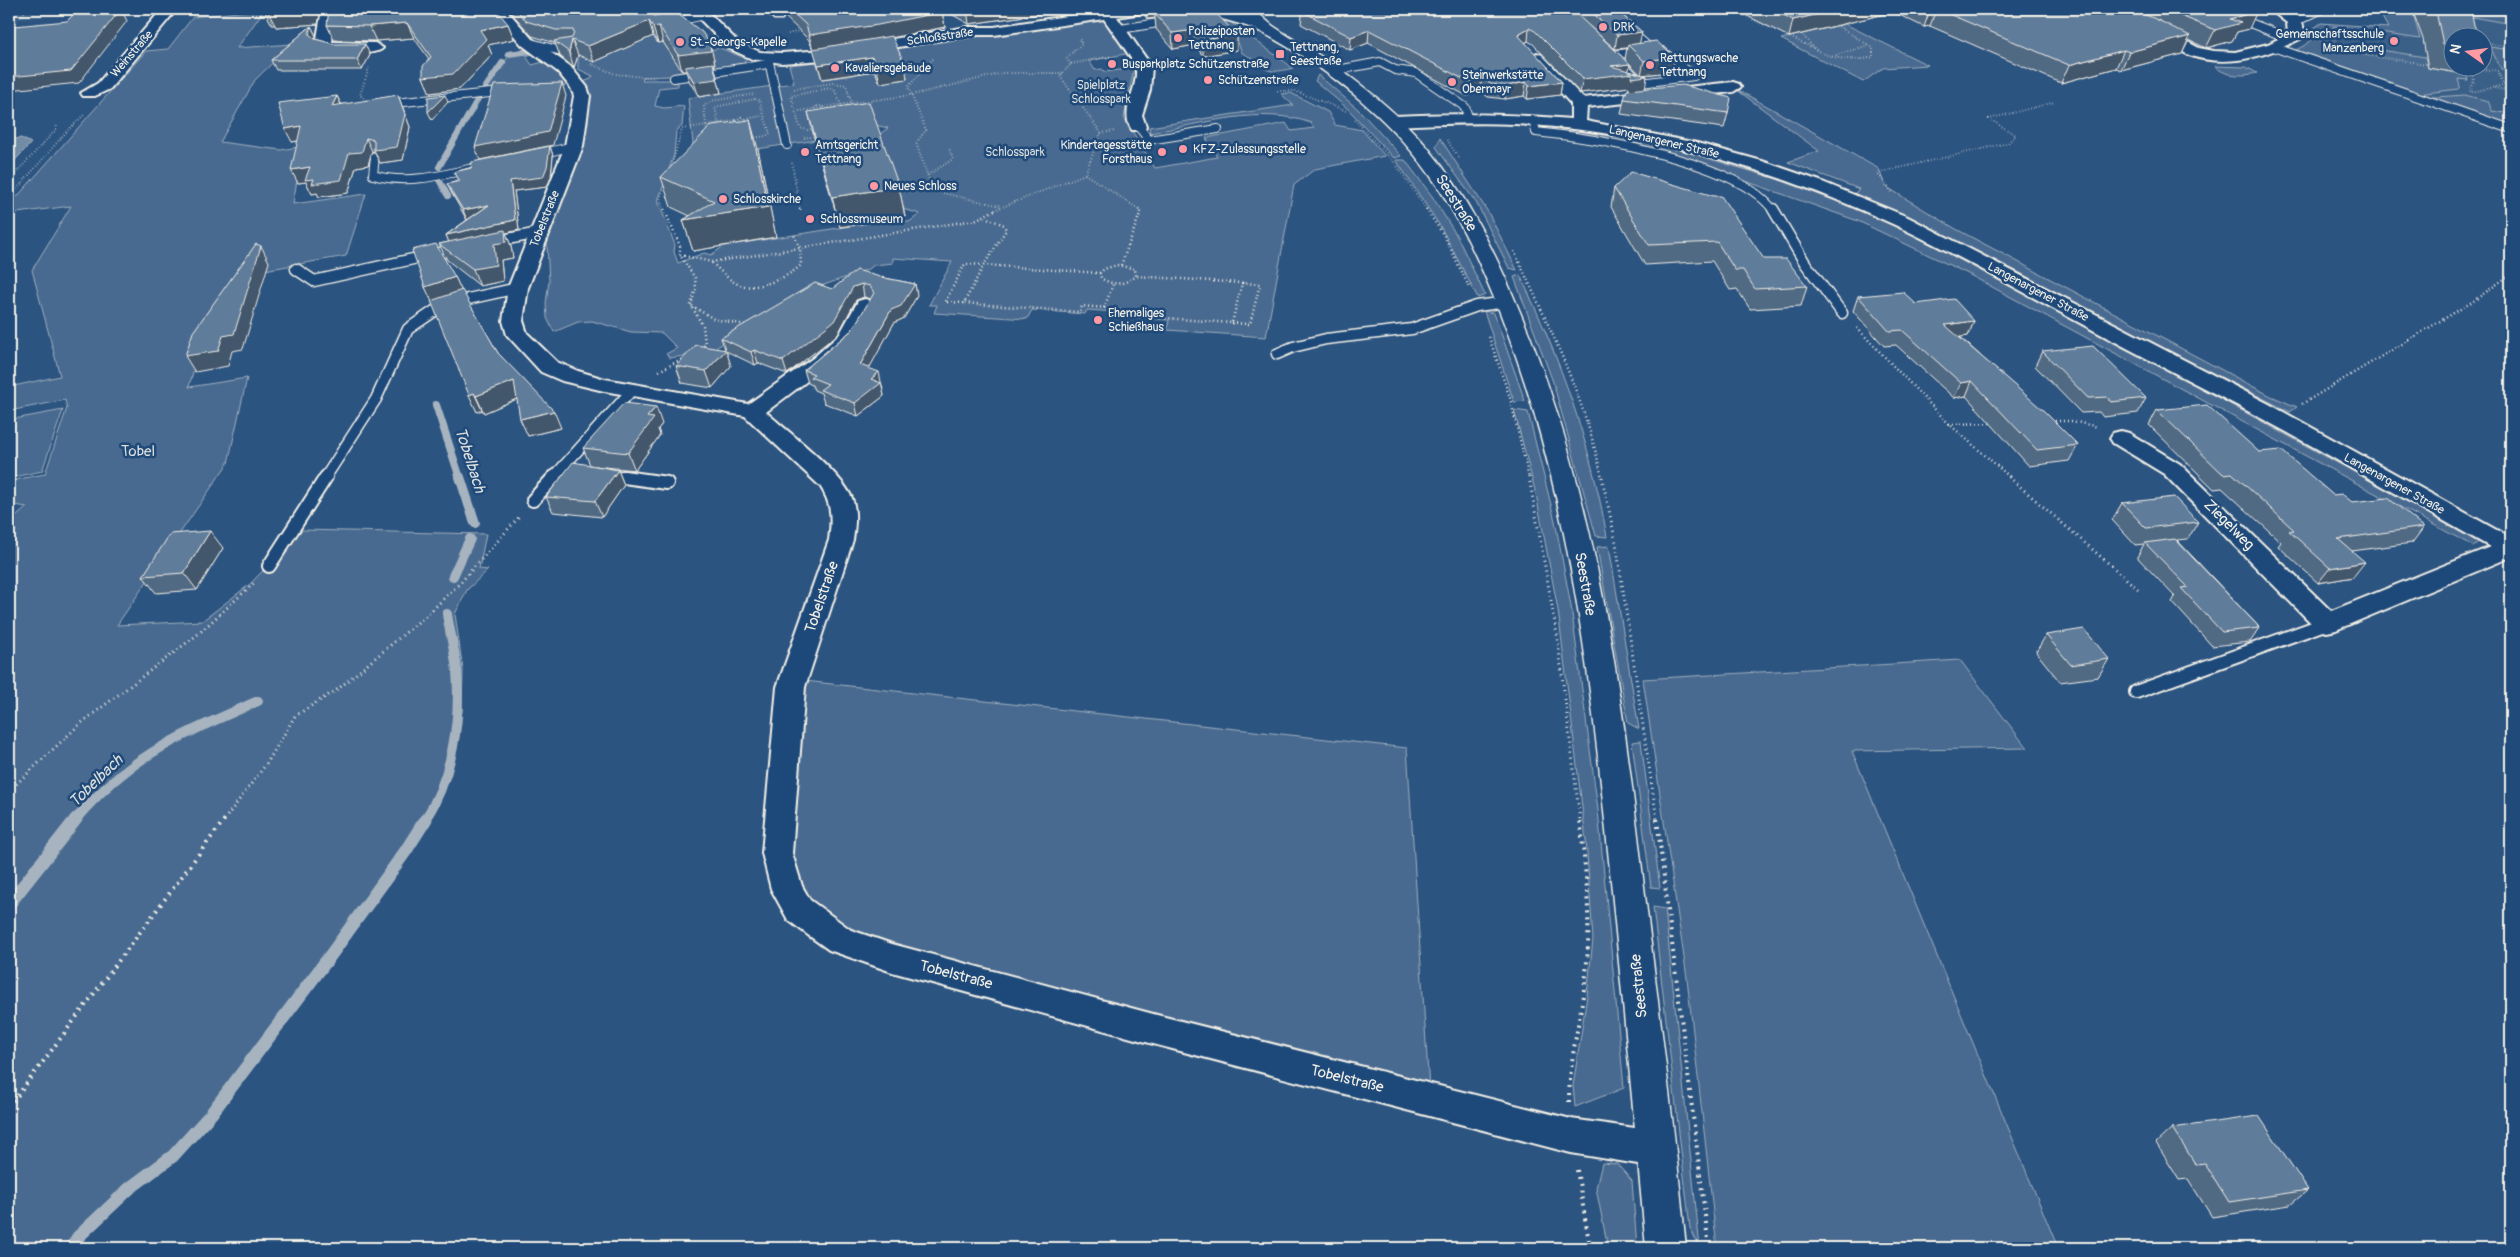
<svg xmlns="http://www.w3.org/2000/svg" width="2520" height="1257" font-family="Pangolin,sans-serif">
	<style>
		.built { fill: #3b6088; fill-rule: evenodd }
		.green { fill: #496b90; stroke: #9eaebc }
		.water { fill: #738ca6; stroke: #a7b4c0 }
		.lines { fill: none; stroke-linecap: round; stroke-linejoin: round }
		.stream-far3 { stroke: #a7b4c0; stroke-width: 6 }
		.stream-far2 { stroke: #a7b4c0; stroke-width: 8 }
		.stream-far1 { stroke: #a7b4c0; stroke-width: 10 }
		.stream { stroke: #a7b4c0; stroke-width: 13 }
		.service-far2-casing { stroke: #f4f1e8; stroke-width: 10 }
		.service-far1-casing { stroke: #f4f1e8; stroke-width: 13 }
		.service-casing { stroke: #f4f1e8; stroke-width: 16 }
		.pedestrian-casing { stroke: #f4f1e8; stroke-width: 3 }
		.minor-casing { stroke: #f4f1e8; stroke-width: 4 }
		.secondary-casing { stroke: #f4f1e8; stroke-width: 3 }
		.path-far3 { stroke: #f4f1e8; stroke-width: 2; stroke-dasharray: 0.5 2.5; stroke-linecap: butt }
		.path-far2 { stroke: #f4f1e8; stroke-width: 2.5; stroke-dasharray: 1 3; stroke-linecap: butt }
		.path-far1 { stroke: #f4f1e8; stroke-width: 3; stroke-dasharray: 1 4; stroke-linecap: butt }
		.path { stroke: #f4f1e8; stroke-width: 4; stroke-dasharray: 2 5; stroke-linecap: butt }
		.service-far2 { stroke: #1f4a7a; stroke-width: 8 }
		.service-far1 { stroke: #1f4a7a; stroke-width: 10 }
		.service { stroke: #1f4a7a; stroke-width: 12 }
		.pedestrian { fill: #1f4a7a; fill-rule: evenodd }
		.minor { fill: #1f4a7a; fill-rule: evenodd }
		.secondary { fill: #1f4a7a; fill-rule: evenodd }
		.wall { fill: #516a84; stroke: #f4f1e8; fill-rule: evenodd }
		.shaded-wall { fill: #42566c; stroke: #f4f1e8 }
		.building { fill: #5e7b9a; stroke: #f4f1e8 }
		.poi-dot { fill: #ff9aa2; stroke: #1f4a7a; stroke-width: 2 }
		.labels { text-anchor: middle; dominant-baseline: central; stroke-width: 5; stroke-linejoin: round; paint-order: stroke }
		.far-poi-label { font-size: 12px; fill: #f4f1e8; stroke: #1f4a7a; text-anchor: start }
		.far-street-label { font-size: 12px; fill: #f4f1e8; stroke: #1f4a7a }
		.far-park-label { font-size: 12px; fill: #dadddb; stroke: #1f4a7a }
		.street-label { font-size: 15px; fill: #f4f1e8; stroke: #1f4a7a }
		.park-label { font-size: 15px; fill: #dadddb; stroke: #1f4a7a }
		.water-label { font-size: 16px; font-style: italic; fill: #dadddb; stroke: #1f4a7a }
	</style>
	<rect width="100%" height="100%" fill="#2c5481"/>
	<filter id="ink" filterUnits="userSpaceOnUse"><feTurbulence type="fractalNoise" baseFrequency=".02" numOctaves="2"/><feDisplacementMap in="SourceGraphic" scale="10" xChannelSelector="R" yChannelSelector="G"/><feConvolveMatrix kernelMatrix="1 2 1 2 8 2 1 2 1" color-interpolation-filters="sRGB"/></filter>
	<g filter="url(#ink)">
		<g class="built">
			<path d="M 9,9 L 129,9 L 19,19 L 9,32 Z"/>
			<path d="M 2410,9 L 2491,19 L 2492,21 L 2511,24 L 2511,129 L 2290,53 L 2311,40 L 2315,34 L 2314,28 L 2321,23 L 2388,28 L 2381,15 L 2405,15 L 2413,13 ZM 2452,38 L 2482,38 L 2482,68 L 2452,68 Z"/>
		</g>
		<g class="green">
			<path d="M 265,9 L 237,48 L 292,44 L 255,80 L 220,142 L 281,150 L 367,135 L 298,174 L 293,204 L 366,194 L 346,256 L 241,274 L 203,335 L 189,387 L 247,378 L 228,463 L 117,625 L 202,621 L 250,584 L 302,530 L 486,534 L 479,569 L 488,570 L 467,590 L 455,614 L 463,670 L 462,711 L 451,762 L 434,806 L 405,852 L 330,956 L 211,1114 L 173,1156 L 130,1188 L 78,1237 L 71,1248 L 9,1248 L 9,523 L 27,507 L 9,504 L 9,481 L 45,474 L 67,408 L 65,400 L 9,411 L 9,387 L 60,376 L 32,270 L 71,206 L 9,214 L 9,206 L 146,51 L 168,49 L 193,17 Z"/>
			<path d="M 2440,9 L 2493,9 L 2494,12 L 2511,14 L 2511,24 L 2445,12 Z"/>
			<path d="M 2413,13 L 2420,39 L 2333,26 L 2336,43 L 2425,57 L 2428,68 L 2466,74 L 2468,80 L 2458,79 L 2460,87 L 2458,89 L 2418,94 L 2292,52 C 2302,47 2316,41 2314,28 L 2321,23 L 2388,28 L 2381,15 Z"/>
			<path d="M 1104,18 L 1130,53 L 1089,61 L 1095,70 L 1102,69 L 1105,72 L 1134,68 L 1124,118 L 1155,168 L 1217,157 L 1206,138 L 1286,123 L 1291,131 L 1314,128 L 1311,123 C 1261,105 1201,124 1150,133 L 1149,127 L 1293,105 L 1281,94 L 1291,93 L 1328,112 L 1335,125 L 1362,130 L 1385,156 L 1315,169 L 1294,185 L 1266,337 L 1167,330 L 1169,320 L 1122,317 L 1116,312 L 1087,310 L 1085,314 L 1032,310 L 1027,319 L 934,313 L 937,305 L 929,305 L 952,262 L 893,258 L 893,263 L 874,265 L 869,269 L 824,285 L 782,307 L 709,352 L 670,358 L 666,354 L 677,348 L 662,333 L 631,332 L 592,321 L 578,322 L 554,332 L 547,318 L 546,303 L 549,281 L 547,245 L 587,118 L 590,94 L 583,82 L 591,79 L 593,76 L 578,69 L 578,55 L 645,28 L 663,42 L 674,57 L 720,48 L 747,59 L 741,64 L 670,76 L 643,77 L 642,80 L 678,80 L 678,86 L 659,88 L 655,106 L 664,108 L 684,106 L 682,126 L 676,131 L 674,155 L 658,201 L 675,245 L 674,252 L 678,263 L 704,253 L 711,255 L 724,246 L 895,219 L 909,222 L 920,214 L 903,209 L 877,136 L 888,128 L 875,125 L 863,133 L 711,156 L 694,153 L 688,98 L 794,83 L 789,65 L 816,62 L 822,79 L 854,75 L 854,55 Z"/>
			<path d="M 1214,21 L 1230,22 L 1293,68 C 1260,77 1268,65 1242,53 L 1237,40 L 1222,37 Z"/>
			<path d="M 1845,24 L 1928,65 L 1883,68 L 1863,82 L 1781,39 Z"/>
			<path d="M 2490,47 L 2511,50 L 2511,76 L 2509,71 L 2501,69 Z"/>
			<path d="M 533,51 L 535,53 L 526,56 L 532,65 L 547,61 L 568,80 L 568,85 L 552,89 L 486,90 L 510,54 Z"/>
			<path d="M 2215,66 L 2246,67 L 2257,73 C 2244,76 2225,77 2215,66 Z"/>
			<path d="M 1318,75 L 1359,110 L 1401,156 L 1394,158 L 1348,109 L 1315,81 Z"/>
			<path d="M 1733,87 L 1879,169 L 1885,186 L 1956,229 L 2271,396 L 2297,407 L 2290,412 C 2210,371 2131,333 2052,292 C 1987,258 1922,220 1853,195 L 1859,189 L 1788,162 L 1819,151 Z"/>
			<path d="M 2465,95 L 2488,101 L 2492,111 L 2511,114 L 2511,129 L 2421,98 Z"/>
			<path d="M 1554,128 L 1603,133 L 1683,151 L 1777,179 L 1863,211 L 1976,265 L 2480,541 L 2473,546 L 1968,274 L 1858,221 L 1717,171 L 1557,133 L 1551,129 Z"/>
			<path d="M 1440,138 L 1488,212 L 1517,270 L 1509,268 L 1477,204 L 1436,147 Z"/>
			<path d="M 1396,160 L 1405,160 L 1432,196 L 1457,236 L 1485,295 L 1478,298 L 1440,226 Z"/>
			<path d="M 1520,275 C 1560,359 1591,444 1607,537 L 1596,536 L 1553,382 L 1514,277 Z"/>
			<path d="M 1484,311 L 1494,313 L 1525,401 L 1514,402 Z"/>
			<path d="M 63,410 L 42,471 L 9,478 L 9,420 Z"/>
			<path d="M 1514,410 L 1528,412 L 1555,521 L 1571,606 L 1598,810 L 1624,1088 L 1575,1107 L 1573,1086 L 1587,996 L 1593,939 L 1586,840 L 1558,610 L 1536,494 Z"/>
			<path d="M 1609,546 L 1639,729 L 1628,723 L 1597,547 Z"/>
			<path d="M 1960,660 L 2027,748 L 1852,751 L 2058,1248 L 1717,1248 L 1687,978 L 1643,679 Z"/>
			<path d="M 805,681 L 1407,748 L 1429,1089 L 901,949 L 849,931 L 806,898 L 790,859 Z"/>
			<path d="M 1641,741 L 1660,888 L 1651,887 L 1632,742 Z"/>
			<path d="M 1653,907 L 1665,909 L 1700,1248 L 1690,1228 Z"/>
			<path d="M 1602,1163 L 1617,1164 L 1632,1181 L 1637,1248 L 1608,1248 L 1596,1188 Z"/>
		</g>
		<path class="water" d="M 21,138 L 31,143 L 9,167 L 9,140 Z"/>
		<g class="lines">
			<g class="stream-far3">
				<path d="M 508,54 L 531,51"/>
				<path d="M 485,88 L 503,62"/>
				<path d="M 439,167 L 480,95"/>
				<path d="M 438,178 L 448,196"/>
			</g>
			<path class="stream-far2" d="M 436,405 L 460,478"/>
			<g class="stream-far1">
				<path d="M 460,477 L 475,523"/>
				<path d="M 453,576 L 470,539"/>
				<path d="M 75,820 C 131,754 182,735 258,701"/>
				<path d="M 425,820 C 452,778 461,721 457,671 C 455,652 450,633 447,614"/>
			</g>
			<g class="stream">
				<path d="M 9,904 L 76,819"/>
				<path d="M 71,1248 L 78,1237 L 130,1188 L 173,1156 L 211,1114 L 330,956 L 405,852 L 426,819"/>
			</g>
			<defs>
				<g id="service-far2">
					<path d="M 1605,9 L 1652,50 L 1613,55 L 1605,48"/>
					<path d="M 2214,9 L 2291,39"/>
					<path d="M 2295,22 L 2322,9"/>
					<path d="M 670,23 L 704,15"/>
					<path d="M 1120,29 L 1171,21"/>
					<path d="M 527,42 L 561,51 L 574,49"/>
					<path d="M 2273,47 L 2511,129"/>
					<path d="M 768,57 L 787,145"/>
					<path d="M 1616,58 L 1641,83 L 1694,76 L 1662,51"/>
					<path d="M 1332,71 L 1380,62 L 1395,70 L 1416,73 L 1465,107 L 1468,117"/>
					<path d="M 674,78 L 768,64"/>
					<path d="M 385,104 L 509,91"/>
					<path d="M 1533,120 L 1536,132 C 1595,138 1737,161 1773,210"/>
					<path d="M 1138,126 L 1149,140 L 1218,129"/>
					<path d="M 535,155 L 574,146"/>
					<path d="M 375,156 L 373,175 C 411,186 449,173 486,165"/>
				</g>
				<g id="service-far1">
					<path d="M 1773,209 L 1805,263 L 1842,313"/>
					<path d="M 492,242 L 539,233"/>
					<path d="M 296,269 L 314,281 L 458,249"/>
					<path d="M 1277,354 L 1293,347 L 1326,339 L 1412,329 L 1477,306 L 1507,302"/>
					<path d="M 605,474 L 633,478"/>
					<path d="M 325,478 L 376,399 L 408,329 L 436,310 L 468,299 L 518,288"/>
					<path d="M 553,478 L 632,390"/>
				</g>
				<g id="service">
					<path d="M 624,477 L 667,483"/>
					<path d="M 533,500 L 554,477"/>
					<path d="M 269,566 L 326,477"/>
					<path d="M 2136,692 L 2327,623"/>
				</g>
				<path id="pedestrian" d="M 764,9 L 775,9 L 783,17 L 782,19 L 774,19 Z"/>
				<g id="minor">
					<path d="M 162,9 L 177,9 L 110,89 L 95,96 L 83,96 L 81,93 L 98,83 Z"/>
					<path d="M 322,9 L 336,9 L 332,42 L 375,43 L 383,48 C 375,57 324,54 316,44 Z"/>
					<path d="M 491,9 L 506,9 L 532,39 L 570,66 L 587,87 L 590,96 L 583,146 L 528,288 L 523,321 L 527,333 L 557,362 L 578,371 L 605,379 L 748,404 L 813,358 L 839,335 L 858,301 L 865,299 L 872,301 L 875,305 L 854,342 L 827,366 L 766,412 C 788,432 841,472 852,498 C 857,512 855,526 853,540 L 805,687 L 792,853 L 802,886 L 810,900 L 851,930 L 892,944 L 1157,1015 L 1571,1119 L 1656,1131 L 1669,1137 L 1674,1149 L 1669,1161 L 1656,1167 L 1571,1153 L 1157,1045 L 892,972 L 829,950 L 808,935 L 788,920 L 771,889 L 762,853 L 777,687 L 829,540 C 832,519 832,504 820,486 L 745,416 L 604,391 L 562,381 L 541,372 L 507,335 L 503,321 L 508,288 L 565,146 L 574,96 L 571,88 L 558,72 L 522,45 Z"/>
					<path d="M 690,9 L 705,9 L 738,42 L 760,52 L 782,53 L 823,50 L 968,27 L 994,27 L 1114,9 L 1149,9 L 1147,12 L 1117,17 L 1152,67 L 1150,90 L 1142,115 L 1146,126 L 1144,130 L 1132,130 C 1119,111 1138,90 1136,69 C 1135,61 1110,28 1104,19 L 994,35 L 968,35 L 823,60 L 782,63 L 752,59 L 728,48 Z"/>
					<path d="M 2093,9 L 2112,9 L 2171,33 L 2199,48 L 2214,51 L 2235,52 L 2268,44 L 2288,34 L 2287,23 L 2269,9 C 2285,9 2302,11 2304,31 L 2300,39 C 2267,56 2227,69 2189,55 C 2179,51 2169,43 2159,39 C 2138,29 2116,21 2095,12 Z"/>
					<path d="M 1537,53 L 1542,55 L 1583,98 L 1733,82 L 1739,84 L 1741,87 L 1733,92 L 1587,107 L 1586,121 L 1697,143 L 1762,161 L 1820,181 L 1908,217 L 2269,404 L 2511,538 L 2511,557 L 2336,630 L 2327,632 L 2318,630 L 2164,474 L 2113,443 L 2110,438 L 2113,433 L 2121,431 L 2129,433 L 2180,464 L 2331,611 L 2490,547 C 2420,508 2351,467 2281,429 C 2223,397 2164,368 2106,337 C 2036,300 1967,259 1895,225 C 1776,170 1646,130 1515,124 C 1475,122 1435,124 1395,126 L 1389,125 L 1387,121 L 1389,117 L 1395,116 C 1454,113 1512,114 1571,119 L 1571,104 L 1529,58 Z"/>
				</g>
				<path id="secondary" d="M 1208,9 L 1218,9 L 1240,15 L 1234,9 C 1241,9 1248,8 1254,11 C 1262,15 1268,23 1276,28 C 1295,41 1315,52 1334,65 C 1369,90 1401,116 1428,148 C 1468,197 1496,254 1520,312 C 1598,496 1622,698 1645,895 C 1659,1013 1675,1130 1686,1248 L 1646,1248 C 1635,1126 1623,1003 1611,881 C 1592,688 1571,492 1499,310 C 1480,263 1459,216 1429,174 C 1389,117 1322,64 1261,32 C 1245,24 1224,20 1208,15 L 1205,12 Z"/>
			</defs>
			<use href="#service-far2" class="service-far2-casing"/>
			<use href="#service-far1" class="service-far1-casing"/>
			<use href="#service" class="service-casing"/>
			<use href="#pedestrian" class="pedestrian-casing"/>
			<use href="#minor" class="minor-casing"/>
			<use href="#secondary" class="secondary-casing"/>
			<g class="path-far3">
				<path d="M 1731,9 L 1815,49"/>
				<path d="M 20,17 L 27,9"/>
				<path d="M 788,34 L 799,31"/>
				<path d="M 1802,34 C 1806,39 1810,45 1815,49 C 1829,59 1857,62 1873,57 L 1873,48 L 1835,24"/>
				<path d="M 2482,43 L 2511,47"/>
				<path d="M 1836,55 L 1869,45"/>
				<path d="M 2363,55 L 2427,64"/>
				<path d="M 933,59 L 908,87 L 926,130 L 916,143 L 933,191 L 1001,206"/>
				<path d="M 591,64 L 615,74 L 655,78"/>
				<path d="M 1071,64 L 1112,56"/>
				<path d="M 2470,68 L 2474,81 L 2470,92"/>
				<path d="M 830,88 L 834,89 L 848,121 L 844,124 L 807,130 L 800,128 L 791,96 Z"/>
				<path d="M 2494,88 L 2511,91"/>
				<path d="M 794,89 L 833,83 L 846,85 L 853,108"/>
				<path d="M 1277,91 L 1295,91 L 1346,111"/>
				<path d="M 2472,92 L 2504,85 L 2498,71 L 2473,68"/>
				<path d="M 755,99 L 759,100 L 770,133 L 766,136 L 728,142 L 722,140 L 715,107 Z"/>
				<path d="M 366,100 L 360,95 L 369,68"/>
				<path d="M 817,106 L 822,106 L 823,108 L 813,109 Z"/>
				<path d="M 823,107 L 912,95 L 1003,73 L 1063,73"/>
				<path d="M 799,111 L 813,109"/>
				<path d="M 741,117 L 746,119 L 736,120 Z"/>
				<path d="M 746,119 L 761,116"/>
				<path d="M 1355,120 L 1395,163 L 1427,210"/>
				<path d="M 707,132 L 706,125 L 736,120"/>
				<path d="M 1101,133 L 1115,131"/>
				<path d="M 804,138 L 818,136"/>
				<path d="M 1447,140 L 1459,158"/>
				<path d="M 792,163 L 800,210"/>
				<path d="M 671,169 L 682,129 L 706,125 L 704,106 L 711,101 L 755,94"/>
				<path d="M 1085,174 L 1140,210"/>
				<path d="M 928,175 L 953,159 L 949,148"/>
				<path d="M 9,180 L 56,130 L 57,125"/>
				<path d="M 1892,192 L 1877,173 L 2008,143 L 2016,135 L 1989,119 L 2055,102"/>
				<path d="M 9,198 L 68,130 L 85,114"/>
				<path d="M 664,210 L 660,200 L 665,185"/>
				<path d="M 995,210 L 1085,174 L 1101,133 L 1060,76 L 1071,64 L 1066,58 L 1082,44 L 1079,39"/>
			</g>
			<g class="path-far2">
				<path d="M 664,209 L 680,246 L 680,255 L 695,278 L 696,288 L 691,305 L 703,326 L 705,344 L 701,350"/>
				<path d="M 800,209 L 800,211"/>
				<path d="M 1426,209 L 1445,237 L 1469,287"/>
				<path d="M 1514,251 C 1548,324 1585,398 1602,478"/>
				<path d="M 680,255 L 712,262 L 975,220 L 997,209"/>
				<path d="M 712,263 C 720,270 729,281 740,285 C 757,291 789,277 801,265 L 800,248 L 794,235"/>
				<path d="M 1117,265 L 1135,269 L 1136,276 C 1125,285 1113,286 1101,278 L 1100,273 L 1104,269 Z"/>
				<path d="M 1121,265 L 1141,211 L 1138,209"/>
				<path d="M 1100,273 L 984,265 L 964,303 L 1080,312 L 1082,306 L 1119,309 L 1125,315 L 1232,323 L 1242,283 L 1136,276"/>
				<path d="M 964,303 L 945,302 L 965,264 L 984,265 L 1006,230 L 1004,225 L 985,217"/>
				<path d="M 692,306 L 714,319 L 746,325"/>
				<path d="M 1104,308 L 1113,284"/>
				<path d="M 1232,323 L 1250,324 L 1260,284 L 1242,283"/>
				<path d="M 1857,328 L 1949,424 L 2011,478"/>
				<path d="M 1489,337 L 1510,398 L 1529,478"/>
				<path d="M 659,371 L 684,358"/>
				<path d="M 2302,404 L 2472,302 L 2511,274"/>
				<path d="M 2051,421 L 2072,421 L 2098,427"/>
				<path d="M 1949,424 L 1992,423"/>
			</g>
			<g class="path-far1">
				<path d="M 1529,477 L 1557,634 L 1580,820"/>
				<path d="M 1602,477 L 1616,543 L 1657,820"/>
				<path d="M 2009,477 L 2138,589"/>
				<path d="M 9,791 L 80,724 L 197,635 L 254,583"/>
				<path d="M 224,820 L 267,763 L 295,716 L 338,689 L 429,613 L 461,582 L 520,516"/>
			</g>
			<g class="path">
				<path d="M 1657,819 L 1709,1248"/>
				<path d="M 1569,1102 C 1569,1054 1584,1009 1587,961 C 1591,915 1585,865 1580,819"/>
				<path d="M 9,1107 L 225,819"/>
				<path d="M 1577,1170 L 1590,1248"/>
			</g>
			<use href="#service-far2" class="service-far2"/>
			<use href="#service-far1" class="service-far1"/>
			<use href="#service" class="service"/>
			<use href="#pedestrian" class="pedestrian"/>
			<use href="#minor" class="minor"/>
			<use href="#secondary" class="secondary"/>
		</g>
		<g class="wall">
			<path d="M 321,9 L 318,24 L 276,27 L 275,25 L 272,25 L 264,10 Z"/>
			<path d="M 508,9 L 690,9 L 691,12 L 680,16 L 714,59 L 715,66 L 714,66 L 721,93 L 699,97 L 689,81 L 686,71 L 682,71 L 663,42 L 658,43 L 653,36 L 594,62 L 578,55 L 574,68 L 560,56 L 555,43 L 532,36 Z"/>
			<path d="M 777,9 L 938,9 L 942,12 L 945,27 L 893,38 L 907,79 L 880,83 L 875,71 L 822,79 L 814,50 L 813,50 L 809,40 Z"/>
			<path d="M 942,9 L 1073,9 L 969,24 Z"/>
			<path d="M 1143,9 L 1195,9 L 1237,50 L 1203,56 L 1195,45 L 1173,49 L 1156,29 L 1155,18 L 1147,19 L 1144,14 Z"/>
			<path d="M 1300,9 L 1615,9 L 1642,32 L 1639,43 L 1675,57 L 1672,72 L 1643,75 L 1645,88 L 1728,113 L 1724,128 L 1621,114 L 1624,99 L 1629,90 L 1629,87 L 1580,93 L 1533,44 L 1528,41 L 1525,43 L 1562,82 L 1560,95 L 1527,99 L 1524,96 L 1505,99 L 1488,97 L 1480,91 L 1467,96 L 1368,43 L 1350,50 L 1301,24 L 1302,15 L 1300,13 ZM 1589,26 L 1615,49 L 1627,48 L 1625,59 L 1640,74 L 1628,71 L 1630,64 Z"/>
			<path d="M 1734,9 L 2250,9 L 2249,29 L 2237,32 L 2232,41 L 2206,48 L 2189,40 L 2182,54 L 2121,70 L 2116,68 L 2061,83 L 1930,26 L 1924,27 L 1893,12 L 1789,37 Z"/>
			<path d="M 2414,9 L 2471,9 L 2452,38 L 2452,68 L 2475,68 L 2470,75 L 2428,68 L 2423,39 L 2413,12 Z"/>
			<path d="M 2472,9 L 2511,9 L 2511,14 Z"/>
			<path d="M 508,24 L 514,39 L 488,45 L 492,55 L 460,89 L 430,93 L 423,77 L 429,59 L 414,38 L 376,41 L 334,40 L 327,25 Z"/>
			<path d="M 311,26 L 316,36 L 315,39 L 370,55 L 362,70 L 276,70 L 271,60 Z"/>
			<path d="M 337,96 L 341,104 L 403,108 L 410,127 L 403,160 L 380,163 L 374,152 L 372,151 L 368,165 L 356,167 L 348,193 L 319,197 L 317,193 L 312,194 L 306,182 L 298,183 L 298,141 L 292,142 Z"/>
			<path d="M 808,112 L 899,187 L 905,217 L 840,227 L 815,141 Z"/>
			<path d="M 550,146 L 553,156 L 551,177 L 547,187 L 514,191 L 519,230 L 506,233 L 511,246 L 513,258 L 501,260 L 503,281 L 480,286 L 447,260 L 439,244 L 449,242 L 446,235 L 467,220 L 452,194 L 447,184 L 458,181 L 454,172 Z"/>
			<path d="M 758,149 L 776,237 L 693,251 L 683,220 L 690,216 L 671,207 L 661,177 Z"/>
			<path d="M 1614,188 L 1764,259 L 1807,286 L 1801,306 L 1750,309 L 1737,289 L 1730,290 L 1712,261 L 1645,265 L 1611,207 Z"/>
			<path d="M 455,277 L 461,290 L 498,353 L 561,428 L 528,436 L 517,399 L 484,413 L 482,410 L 477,412 L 432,300 L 425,287 Z"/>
			<path d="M 880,277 L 915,284 L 917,296 L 904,318 L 894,323 L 869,368 L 882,385 L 884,396 L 858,416 L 824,403 L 821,393 L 814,390 L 812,385 L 808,383 L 804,370 L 852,330 L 871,299 L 864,297 L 856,300 L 838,334 L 787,374 L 758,363 L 755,365 L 726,351 L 731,366 L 712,388 L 682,383 L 676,366 L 725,349 L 721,338 L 832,289 Z"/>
			<path d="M 1858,296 L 1916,304 L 1974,321 L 1968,336 L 1960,337 L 2078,445 L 2069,461 L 2029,466 L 1966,396 L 1954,398 L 1896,345 L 1884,346 L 1853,311 Z"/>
			<path d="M 2042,351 L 2146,398 L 2138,413 L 2103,417 L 2099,412 L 2081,413 L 2035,366 Z"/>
			<path d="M 2157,410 L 2259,452 L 2333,495 L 2352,502 L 2424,527 L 2412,543 L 2352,551 L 2353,577 L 2318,583 L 2278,546 L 2281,542 L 2222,488 L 2214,489 L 2149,425 Z"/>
			<path d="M 662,424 L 658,429 L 660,435 L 635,470 L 595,466 L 618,470 L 624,485 L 602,517 L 553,512 L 546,497 L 590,465 L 583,448 Z"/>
			<path d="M 2122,503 L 2198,522 L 2188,539 L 2177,540 L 2260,628 L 2250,642 L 2212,646 L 2172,602 L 2175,597 L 2137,557 L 2144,544 L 2135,545 L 2112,520 Z"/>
			<path d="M 223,548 L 197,590 L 156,593 L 143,576 Z"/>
			<path d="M 2046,635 L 2109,659 L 2098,677 L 2060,682 L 2036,652 Z"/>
			<path d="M 2172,1128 L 2308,1190 L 2290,1205 L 2212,1217 L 2188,1179 L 2179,1180 L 2156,1143 Z"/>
		</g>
		<g class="shaded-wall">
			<path d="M 121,9 L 127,21 L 79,83 L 9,90 L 9,77 Z"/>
			<path d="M 306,9 L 321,9 L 318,24 L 276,27 L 268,12 Z"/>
			<path d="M 651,9 L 690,9 L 691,12 L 656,22 L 659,26 L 663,42 L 658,43 L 653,27 L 650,13 Z"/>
			<path d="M 709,9 L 719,9 L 709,11 Z"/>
			<path d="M 967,9 L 1073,9 L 969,24 Z"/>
			<path d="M 1147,9 L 1182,9 L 1182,13 L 1155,14 L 1155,18 L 1147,19 Z"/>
			<path d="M 1840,9 L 1894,9 L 1893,12 L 1789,37 L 1793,20 Z"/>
			<path d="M 1936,9 L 1930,26 L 1924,27 L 1930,10 Z"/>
			<path d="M 2257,11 L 2249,29 L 2237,32 L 2232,41 L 2206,48 L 2215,30 L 2230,19 Z"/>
			<path d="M 942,12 L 945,27 L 881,40 L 813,50 L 809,35 Z"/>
			<path d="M 649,21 L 653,36 L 594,62 L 588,46 Z"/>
			<path d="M 407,23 L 414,38 L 376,41 L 369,26 Z"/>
			<path d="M 508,24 L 514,39 L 488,45 L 492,55 L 460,89 L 430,93 L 423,77 L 480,30 Z"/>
			<path d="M 311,26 L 316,36 L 314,44 L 309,34 Z"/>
			<path d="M 1529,28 L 1528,41 L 1518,46 L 1520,33 Z"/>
			<path d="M 1194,30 L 1195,45 L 1173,49 L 1172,33 Z"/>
			<path d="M 1369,30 L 1368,43 L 1350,50 L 1351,37 Z"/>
			<path d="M 1642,32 L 1639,46 L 1628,45 L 1627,48 L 1615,49 L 1617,35 Z"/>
			<path d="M 1237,35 L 1237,50 L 1203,56 L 1203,40 Z"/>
			<path d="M 2190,36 L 2182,54 L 2121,70 L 2129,52 Z"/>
			<path d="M 572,40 L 578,55 L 574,68 L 569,52 Z"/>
			<path d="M 365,44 L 370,55 L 362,70 L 357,60 Z"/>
			<path d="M 710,44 L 714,59 L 715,66 L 714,66 L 721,93 L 699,97 L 694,82 L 685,67 L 686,71 L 682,71 L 678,55 Z"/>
			<path d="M 2124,50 L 2116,68 L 2061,83 L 2069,65 Z"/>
			<path d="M 872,57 L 875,71 L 822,79 L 818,65 Z"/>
			<path d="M 1675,57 L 1672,72 L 1641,75 L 1644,61 Z"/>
			<path d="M 1630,64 L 1628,74 L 1632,73 L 1647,76 L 1645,90 L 1628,91 L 1629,87 L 1580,93 L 1583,79 L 1611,66 Z"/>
			<path d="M 905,65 L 907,79 L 880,83 L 877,69 Z"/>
			<path d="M 1482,78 L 1480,91 L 1467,96 L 1469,82 Z"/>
			<path d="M 1526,82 L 1524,96 L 1505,99 L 1507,86 Z"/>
			<path d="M 1562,82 L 1560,95 L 1527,99 L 1529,86 Z"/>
			<path d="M 562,83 L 566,96 L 553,145 L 480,160 L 475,147 Z"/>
			<path d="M 398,95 L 410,127 L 403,160 L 380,163 L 374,150 Z"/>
			<path d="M 445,95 L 448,102 L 432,120 L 428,112 Z"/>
			<path d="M 337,96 L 343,109 L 332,106 Z"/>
			<path d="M 750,120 L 758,149 L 776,237 L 693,251 L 683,220 L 768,207 Z"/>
			<path d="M 301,126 L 308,139 L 292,142 L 285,129 Z"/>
			<path d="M 366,138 L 372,151 L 368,165 L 356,167 L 348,193 L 319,197 L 317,193 L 312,194 L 306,182 L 298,183 L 291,170 L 310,167 L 349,153 Z"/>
			<path d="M 550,146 L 553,156 L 551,177 L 547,187 L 514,191 L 519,230 L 506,233 L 511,246 L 513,258 L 501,260 L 503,281 L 480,286 L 473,269 L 450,245 L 446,235 L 515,220 L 510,181 Z"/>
			<path d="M 899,187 L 905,217 L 840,227 L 832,197 Z"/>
			<path d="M 489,205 L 467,220 L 463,210 Z"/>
			<path d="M 261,246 L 269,262 L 243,349 L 232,351 L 228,366 L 195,372 L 185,356 L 223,336 Z"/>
			<path d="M 455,277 L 463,294 L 433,304 L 425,287 Z"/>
			<path d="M 862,284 L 864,297 L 856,300 L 838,334 L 787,374 L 783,361 L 853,287 Z"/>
			<path d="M 915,284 L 917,296 L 904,318 L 894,323 L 864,378 L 860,365 L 891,310 Z"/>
			<path d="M 1974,321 L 1968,336 L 1939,340 L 1945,325 Z"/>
			<path d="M 726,350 L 731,366 L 712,388 L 706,371 Z"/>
			<path d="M 754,350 L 758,363 L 755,365 L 751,352 Z"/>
			<path d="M 879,372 L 884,396 L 858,416 L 855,403 L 871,379 Z"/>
			<path d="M 514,381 L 521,397 L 484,413 L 476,396 Z"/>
			<path d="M 1972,381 L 1966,396 L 1954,398 L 1961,383 Z"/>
			<path d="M 474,393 L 482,410 L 477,412 L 469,395 Z"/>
			<path d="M 656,407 L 662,424 L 658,429 L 660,435 L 635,470 L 628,453 L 647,417 Z"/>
			<path d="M 554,411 L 561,428 L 528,436 L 520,419 Z"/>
			<path d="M 618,470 L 624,485 L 602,517 L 595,501 Z"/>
			<path d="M 210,531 L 223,548 L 197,590 L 184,573 Z"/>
			<path d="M 2365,562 L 2353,577 L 2318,583 L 2330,568 Z"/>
		</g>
		<g class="building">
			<path d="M 121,9 L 71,71 L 9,77 L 9,34 L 15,26 L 67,21 L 75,13 Z"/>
			<path d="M 265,9 L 306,9 L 268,12 L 270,9 L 264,10 Z"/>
			<path d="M 329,9 L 496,9 L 508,24 L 480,30 L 486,39 L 453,74 L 423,77 L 423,66 L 431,57 L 407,23 L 369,26 L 327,25 Z"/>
			<path d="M 516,9 L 651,9 L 650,13 L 654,16 L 675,12 L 702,32 L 710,44 L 711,51 L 678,55 L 659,26 L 653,27 L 649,21 L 588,46 L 572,40 L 569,52 L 554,41 L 572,38 L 574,33 L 573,30 L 556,30 L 526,21 Z"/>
			<path d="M 789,9 L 938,9 L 942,12 L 878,25 L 809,35 L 806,25 Z"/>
			<path d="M 1184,9 L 1212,9 L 1237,35 L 1203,40 L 1194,30 L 1172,33 L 1155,14 Z"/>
			<path d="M 1309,9 L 1571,9 L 1630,64 L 1611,66 L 1647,76 L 1631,78 L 1632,73 L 1583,79 L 1535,31 L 1529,28 L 1520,33 L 1519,36 L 1562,82 L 1529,86 L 1526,82 L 1507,86 L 1490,84 L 1482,78 L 1469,82 L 1369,30 L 1351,37 L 1302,11 Z"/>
			<path d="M 1588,9 L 1615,9 L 1642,32 L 1617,35 Z"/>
			<path d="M 1772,9 L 1840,9 L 1793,20 Z"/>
			<path d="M 1937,9 L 2131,9 L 2158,20 L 2190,36 L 2129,52 L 2124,50 L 2069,65 Z"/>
			<path d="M 2164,9 L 2250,9 L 2257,11 L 2230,19 L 2241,23 L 2215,30 Z"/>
			<path d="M 2434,9 L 2471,9 L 2474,25 L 2480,38 L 2452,38 L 2452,45 L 2443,44 L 2437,16 Z"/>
			<path d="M 311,26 L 309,34 L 315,39 L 334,44 L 365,44 L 357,60 L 271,60 Z"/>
			<path d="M 892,36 L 905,65 L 877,69 L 872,57 L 818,65 L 813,49 Z"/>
			<path d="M 1656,41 L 1675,57 L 1644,61 L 1628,45 Z"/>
			<path d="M 2482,44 L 2485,50 L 2482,50 Z"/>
			<path d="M 713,63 L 717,79 L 694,82 L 685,67 Z"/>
			<path d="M 562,83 L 548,132 L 475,147 L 494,85 Z"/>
			<path d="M 1683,85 L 1731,98 L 1728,113 L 1624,99 L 1627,90 Z"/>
			<path d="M 398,95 L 405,114 L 397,147 L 374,150 L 374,140 L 366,138 L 362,152 L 349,153 L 341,180 L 312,184 L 314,179 L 305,180 L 310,167 L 291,170 L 301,126 L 285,129 L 278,103 L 337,96 L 332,106 Z"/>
			<path d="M 445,95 L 428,112 L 428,97 Z"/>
			<path d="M 869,102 L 899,187 L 832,197 L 808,112 Z"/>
			<path d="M 750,120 L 768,207 L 683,220 L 714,201 L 661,177 L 712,125 Z"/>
			<path d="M 550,146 L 547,167 L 543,177 L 510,181 L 515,220 L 446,235 L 489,205 L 463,210 L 447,184 L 460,181 L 454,172 L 471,168 L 472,162 Z"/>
			<path d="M 1631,172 L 1714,196 L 1721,196 L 1764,259 L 1786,259 L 1807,286 L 1755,289 L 1743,270 L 1735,270 L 1717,242 L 1649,245 L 1614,188 Z"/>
			<path d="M 505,230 L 506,242 L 494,244 L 496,265 L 473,269 L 439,244 Z"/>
			<path d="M 256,244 L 261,246 L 234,334 L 223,336 L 218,351 L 185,356 L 193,332 Z"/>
			<path d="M 436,244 L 455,277 L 425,287 L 412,250 Z"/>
			<path d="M 857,270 L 880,277 L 915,284 L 901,306 L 891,310 L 860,365 L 879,372 L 871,379 L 881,383 L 855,403 L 820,390 L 828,384 L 810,377 L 814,374 L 804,370 L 852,330 L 874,293 L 870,286 L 862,284 L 853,287 L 834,321 L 783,361 L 754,350 L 751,352 L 721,338 L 815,283 L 832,289 Z"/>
			<path d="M 462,290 L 498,353 L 554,411 L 520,419 L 514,381 L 476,396 L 474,393 L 469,395 L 431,301 Z"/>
			<path d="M 1903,292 L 1916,304 L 1954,299 L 1974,321 L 1945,325 L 2044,411 L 2078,445 L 2037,450 L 1972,381 L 1961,383 L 1902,330 L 1889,331 L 1858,296 Z"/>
			<path d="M 696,345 L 726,350 L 706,371 L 676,366 Z"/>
			<path d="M 2093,346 L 2146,398 L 2111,402 L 2107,397 L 2088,398 L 2042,351 Z"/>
			<path d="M 624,403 L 656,407 L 647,417 L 654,418 L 628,453 L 583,448 Z"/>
			<path d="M 2207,405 L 2259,452 L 2281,450 L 2333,495 L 2342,494 L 2352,502 L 2388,498 L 2424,527 L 2338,539 L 2365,562 L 2330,568 L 2289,531 L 2294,530 L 2232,473 L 2223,474 L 2157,410 Z"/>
			<path d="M 573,462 L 618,470 L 595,501 L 546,497 Z"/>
			<path d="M 2174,497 L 2198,522 L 2146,528 L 2122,503 Z"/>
			<path d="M 210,531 L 184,573 L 143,576 L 170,534 Z"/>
			<path d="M 2175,539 L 2260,628 L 2222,632 L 2181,588 L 2188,587 L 2145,543 Z"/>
			<path d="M 2084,629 L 2109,659 L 2071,665 L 2046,635 Z"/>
			<path d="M 2259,1116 L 2308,1190 L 2229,1202 L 2205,1164 L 2196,1165 L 2172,1128 Z"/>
		</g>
	</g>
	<g class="poi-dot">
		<circle cx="1603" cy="27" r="5"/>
		<circle cx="1178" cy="38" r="5"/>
		<circle cx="2394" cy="41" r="5"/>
		<circle cx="680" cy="42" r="5"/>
		<rect x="1275" y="49" width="10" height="10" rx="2.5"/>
		<circle cx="1112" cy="64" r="5"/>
		<circle cx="1650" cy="65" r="5"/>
		<circle cx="835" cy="68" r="5"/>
		<circle cx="1208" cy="80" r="5"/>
		<circle cx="1452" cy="82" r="5"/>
		<circle cx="1183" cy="149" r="5"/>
		<circle cx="805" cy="152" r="5"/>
		<circle cx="1162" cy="152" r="5"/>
		<circle cx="874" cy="186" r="5"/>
		<circle cx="723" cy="199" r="5"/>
		<circle cx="810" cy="219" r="5"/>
		<circle cx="1098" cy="320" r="5"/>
	</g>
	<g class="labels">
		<g class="far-poi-label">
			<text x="1613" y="27">DRK</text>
			<text x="1188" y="31">Polizeiposten<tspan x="1188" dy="14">Tettnang</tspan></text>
			<text x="2384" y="34" text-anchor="end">Gemeinschaftsschule<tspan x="2384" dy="14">Manzenberg</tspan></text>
			<text x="690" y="42">St.-Georgs-Kapelle</text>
			<text x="1290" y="47">Tettnang,<tspan x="1290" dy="14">Seestraße</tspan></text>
			<text x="1660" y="58">Rettungswache<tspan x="1660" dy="14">Tettnang</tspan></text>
			<text x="1122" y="64">Busparkplatz Schützenstraße</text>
			<text x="845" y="68">Kavaliersgebäude</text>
			<text x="1462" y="75">Steinwerkstätte<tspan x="1462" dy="14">Obermayr</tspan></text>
			<text x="1218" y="80">Schützenstraße</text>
			<text x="815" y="145">Amtsgericht<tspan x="815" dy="14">Tettnang</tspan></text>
			<text x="1152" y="145" text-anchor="end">Kindertagesstätte<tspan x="1152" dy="14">Forsthaus</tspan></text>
			<text x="1193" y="149">KFZ-Zulassungsstelle</text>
			<text x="884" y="186">Neues Schloss</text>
			<text x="733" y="199">Schlosskirche</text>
			<text x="820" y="219">Schlossmuseum</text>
			<text x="1108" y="313">Ehemaliges<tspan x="1108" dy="14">Schießhaus</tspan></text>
		</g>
		<g class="far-street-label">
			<text transform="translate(940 37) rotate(-8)">Schloßstraße</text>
			<text transform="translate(132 54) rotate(-49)">Weinstraße</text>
			<text transform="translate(1664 142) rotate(13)">Langenargener Straße</text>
			<text transform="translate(545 219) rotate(-68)">Tobelstraße</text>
			<text transform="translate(2038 292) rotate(28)">Langenargener Straße</text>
			<text transform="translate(2394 484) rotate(29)">Langenargener Straße</text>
		</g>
		<g class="far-park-label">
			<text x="1101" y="85">Spielplatz<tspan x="1101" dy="14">Schlosspark</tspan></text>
			<text x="1015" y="152">Schlosspark</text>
		</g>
		<g class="street-label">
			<text transform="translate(1456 203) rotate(58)">Seestraße</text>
			<text transform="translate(2229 525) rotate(45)">Ziegelweg</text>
			<text transform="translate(1585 584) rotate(80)">Seestraße</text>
			<text transform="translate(822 597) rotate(-71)">Tobelstraße</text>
			<text transform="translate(956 975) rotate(15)">Tobelstraße</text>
			<text transform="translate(1639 986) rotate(-96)">Seestraße</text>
			<text transform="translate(1347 1079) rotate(14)">Tobelstraße</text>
		</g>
		<g class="park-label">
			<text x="138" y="451">Tobel</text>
		</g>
		<g class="water-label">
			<text transform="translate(470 460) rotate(72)">Tobelbach</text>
			<text transform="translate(96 781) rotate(-44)">Tobelbach</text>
		</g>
	</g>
	<rect width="2520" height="1257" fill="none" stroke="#1f4a7a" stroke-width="30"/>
	<rect x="15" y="15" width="2490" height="1227" fill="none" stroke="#f4f1e8" stroke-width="2" filter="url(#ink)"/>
	<g transform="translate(2468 52) rotate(284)"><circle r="24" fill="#1f4a7a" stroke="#748da6"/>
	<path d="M0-4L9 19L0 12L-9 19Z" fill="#ff9aa2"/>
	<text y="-8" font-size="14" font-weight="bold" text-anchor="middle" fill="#f4f1e8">N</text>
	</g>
</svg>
